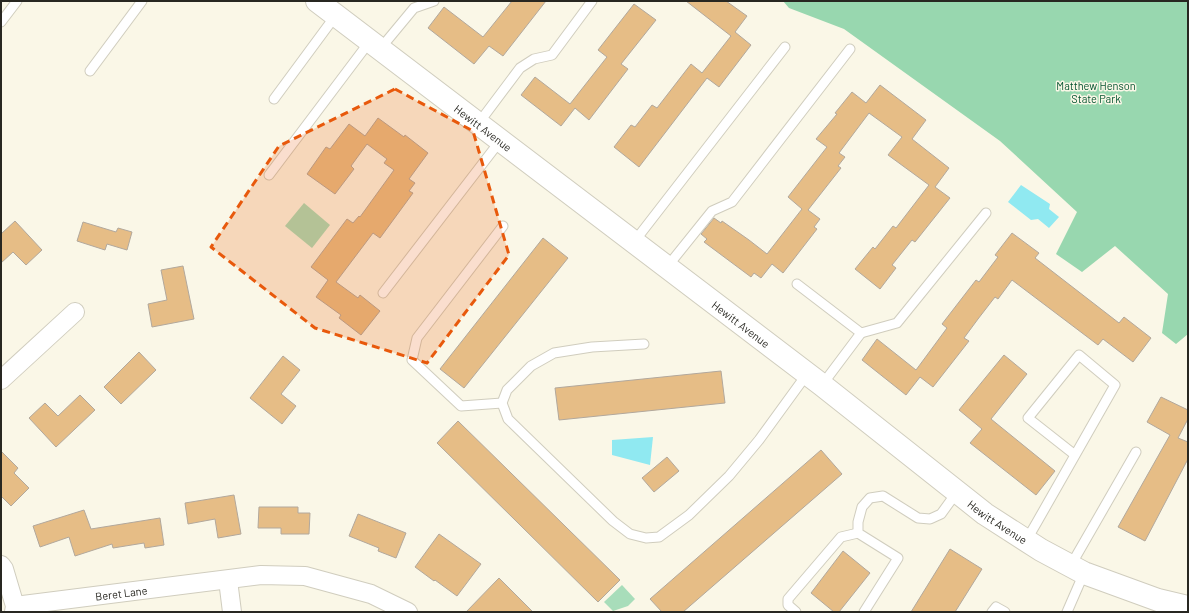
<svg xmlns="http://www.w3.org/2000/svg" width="1189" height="613" font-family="Barlow,sans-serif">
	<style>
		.green { fill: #a8ddba }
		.forest { fill: #98d7af }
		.water { fill: #90e9f1 }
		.building { fill: #e6bd86; stroke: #b2a89c }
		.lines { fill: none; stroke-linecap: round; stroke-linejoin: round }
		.lane-casing { stroke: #d0cdbe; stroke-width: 11 }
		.street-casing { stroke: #d0cdbe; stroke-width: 20 }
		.secondary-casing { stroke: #d0cdbe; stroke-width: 24 }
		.lane { stroke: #fff; stroke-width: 9 }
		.street { stroke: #fff; stroke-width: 18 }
		.secondary { stroke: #fff; stroke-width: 22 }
		.marked { fill: #e8590c; fill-opacity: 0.2; stroke: #e8590c; stroke-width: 3; stroke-dasharray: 8 5; stroke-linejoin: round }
		.labels { text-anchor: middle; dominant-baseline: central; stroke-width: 3; stroke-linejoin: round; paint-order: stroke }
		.park-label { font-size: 11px; fill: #03532f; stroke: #faf7e7 }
		.street-label { font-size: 11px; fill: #282721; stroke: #faf7e7 }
	</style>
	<rect width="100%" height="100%" fill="#faf7e7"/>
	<g class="green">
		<path d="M 304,203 L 330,225 L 312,248 L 285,226 Z"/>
		<path d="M 622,585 L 635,599 L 628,606 L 613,611 L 604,602 Z"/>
	</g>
	<path class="forest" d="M 783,1 L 1188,1 L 1188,334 L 1176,344 L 1162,333 L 1168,294 L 1115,246 L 1082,272 L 1056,254 L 1077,212 L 1000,141 L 844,29 L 789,8 Z"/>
	<g class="water">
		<path d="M 1021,185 L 1050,204 L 1049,209 L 1059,217 L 1049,228 L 1038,219 L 1031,220 L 1008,202 Z"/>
		<path d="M 653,437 L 650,465 L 612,455 L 612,440 Z"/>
	</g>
	<g class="building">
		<path d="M 512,1 L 546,1 L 503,56 L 489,46 L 474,64 L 428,28 L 444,7 L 483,37 Z"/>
		<path d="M 686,1 L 726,1 L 747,16 L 735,32 L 751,45 L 719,87 L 707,78 L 639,167 L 614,147 L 631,125 L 635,127 L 652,105 L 657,108 L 691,64 L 702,73 L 731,36 Z"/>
		<path d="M 634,4 L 656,20 L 621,64 L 628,69 L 589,120 L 575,108 L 561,126 L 521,95 L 535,77 L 570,104 L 607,57 L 598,50 Z"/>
		<path d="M 880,85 L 926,120 L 912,139 L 949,168 L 935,187 L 950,198 L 915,242 L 912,240 L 892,265 L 896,268 L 880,289 L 855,269 L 873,247 L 875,249 L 893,226 L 896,228 L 929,185 L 888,155 L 902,137 L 869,113 L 839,153 L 845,157 L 838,166 L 841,168 L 808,210 L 820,219 L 814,227 L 817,229 L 783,273 L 772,264 L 761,278 L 754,273 L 751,277 L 704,242 L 707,239 L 701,234 L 714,218 L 721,223 L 722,221 L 749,240 L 767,254 L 802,209 L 788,197 L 827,147 L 816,139 L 837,114 L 835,113 L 852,92 L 866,103 Z"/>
		<path d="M 378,118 L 404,137 L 405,135 L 428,153 L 409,179 L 415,183 L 409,191 L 413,193 L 380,238 L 373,233 L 336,282 L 358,298 L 360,295 L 380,311 L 361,335 L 339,318 L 341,315 L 316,297 L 328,280 L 311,267 L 347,219 L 353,223 L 359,216 L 360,217 L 394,170 L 384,163 L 387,159 L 367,144 L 351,166 L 354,169 L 335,194 L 307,174 L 326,147 L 330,149 L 349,124 L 365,136 Z"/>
		<path d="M 15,221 L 42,250 L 26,265 L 13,252 L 1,263 L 1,234 Z"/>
		<path d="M 83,222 L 116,232 L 118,228 L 132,232 L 127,250 L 107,244 L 105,250 L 77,241 Z"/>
		<path d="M 1012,233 L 1039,253 L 1035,258 L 1119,323 L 1124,317 L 1151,338 L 1133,362 L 1103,339 L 1098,345 L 1012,280 L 998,299 L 995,297 L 978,319 L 964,338 L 969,341 L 933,387 L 920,377 L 906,395 L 862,360 L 877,339 L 916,370 L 947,328 L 942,324 L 976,280 L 979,282 L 998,257 L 995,255 Z"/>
		<path d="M 543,238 L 568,258 L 464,388 L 440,369 Z"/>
		<path d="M 183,266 L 194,319 L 152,327 L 148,304 L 167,300 L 161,270 Z"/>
		<path d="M 139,352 L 156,370 L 121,404 L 104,387 Z"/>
		<path d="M 1004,355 L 1027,374 L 991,419 L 1055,471 L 1036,495 L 970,443 L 982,429 L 959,410 Z"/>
		<path d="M 283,356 L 300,370 L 281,394 L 296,406 L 282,424 L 250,398 Z"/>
		<path d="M 721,371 L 725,403 L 559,420 L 555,388 Z"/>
		<path d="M 80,395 L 95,410 L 56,447 L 29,418 L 45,403 L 58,416 Z"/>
		<path d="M 1161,397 L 1188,410 L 1188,419 L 1178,438 L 1188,442 L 1188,459 L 1145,541 L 1118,527 L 1170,435 L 1147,422 Z"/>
		<path d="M 458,421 L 620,580 L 598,602 L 437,443 Z"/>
		<path d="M 821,450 L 842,474 L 683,612 L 662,612 L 650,599 Z"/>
		<path d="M 1,451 L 18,468 L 14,473 L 29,488 L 11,506 L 1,496 Z"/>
		<path d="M 667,457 L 679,471 L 654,492 L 642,478 Z"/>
		<path d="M 234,495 L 241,534 L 218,538 L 215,519 L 188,524 L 185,503 Z"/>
		<path d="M 259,507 L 298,507 L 298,513 L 310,513 L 309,534 L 281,534 L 281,528 L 258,528 Z"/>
		<path d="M 84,510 L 91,529 L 160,518 L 164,545 L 145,548 L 144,543 L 113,548 L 112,544 L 75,556 L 69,537 L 40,547 L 33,526 Z"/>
		<path d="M 358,514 L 406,533 L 396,558 L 378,551 L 379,548 L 349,536 Z"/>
		<path d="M 439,534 L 481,564 L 457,596 L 435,580 L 434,581 L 415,567 Z"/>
		<path d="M 950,549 L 982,569 L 955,612 L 911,612 Z"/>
		<path d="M 843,551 L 870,573 L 839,612 L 834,612 L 811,593 Z"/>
		<path d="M 499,578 L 533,612 L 466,612 Z"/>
	</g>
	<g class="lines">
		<defs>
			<g id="lane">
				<path d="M 1,22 L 17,1"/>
				<path d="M 380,49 L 414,8 L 434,1"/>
				<path d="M 90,71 L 142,1"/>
				<path d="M 274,99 L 336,15"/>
				<path d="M 478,124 L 520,68 L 534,59 L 552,55 L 592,1"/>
				<path d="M 269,175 L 370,41"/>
				<path d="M 634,242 L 785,47"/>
				<path d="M 667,267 L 712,211 L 732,202 L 850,49"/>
				<path d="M 797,284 L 861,333 L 822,385"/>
				<path d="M 383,293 L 500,141"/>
				<path d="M 861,333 L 897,323 L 986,213"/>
				<path d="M 644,344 L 592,347 L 554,353 L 531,366 L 507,390 L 502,403 L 508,419 L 613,521 L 630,534 L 646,538 L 659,537 L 689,515 L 729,476 L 759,440 L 807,374"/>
				<path d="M 502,403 L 461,406 L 412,360 L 417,338 L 503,226"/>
				<path d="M 1026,541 L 1037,522 L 1115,385 L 1079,355 L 1028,418 L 1075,455"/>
				<path d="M 1071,565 L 1136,452"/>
				<path d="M 796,612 L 788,605 L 788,599 L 841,537 L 858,533"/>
				<path d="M 864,612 L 898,558 L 858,533 L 858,522 L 862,507 L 870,498 L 883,496 L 918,518 L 930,519 L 941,514 L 957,492"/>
				<path d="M 992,612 L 996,607 L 1005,612"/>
				<path d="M 1067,612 L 1084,573"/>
			</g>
			<g id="street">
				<path d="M 1,380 L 75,312"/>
				<path d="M 1,565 L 4,569 L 15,606 L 14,612"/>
				<path d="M 228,580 L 232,612"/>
				<path id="s1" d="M 15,606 L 261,575 L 305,576 L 371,594 L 408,612"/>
			</g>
			<g id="secondary">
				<path id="s2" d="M 317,1 L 822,385 L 985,514 L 1041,550 L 1084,573 L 1158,600 L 1188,607"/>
			</g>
		</defs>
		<use href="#lane" class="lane-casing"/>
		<use href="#street" class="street-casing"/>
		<use href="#secondary" class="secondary-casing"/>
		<use href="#lane" class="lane"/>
		<use href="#street" class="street"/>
		<use href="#secondary" class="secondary"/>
	</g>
	<path class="marked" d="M 395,89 L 473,131 L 509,255 L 427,363 L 315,328 L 211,247 L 279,146 Z"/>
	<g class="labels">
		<g class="park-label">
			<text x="1096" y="85">Matthew Henson<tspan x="1096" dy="13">State Park</tspan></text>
		</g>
		<g class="street-label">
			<text stroke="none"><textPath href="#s2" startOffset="209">Hewitt Avenue</textPath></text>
			<text stroke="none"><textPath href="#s2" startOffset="533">Hewitt Avenue</textPath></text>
			<text stroke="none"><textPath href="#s2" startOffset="857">Hewitt Avenue</textPath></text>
			<text stroke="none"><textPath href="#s1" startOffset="107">Beret Lane</textPath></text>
		</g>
	</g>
	<rect width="1189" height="613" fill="none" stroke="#282721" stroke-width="4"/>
</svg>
